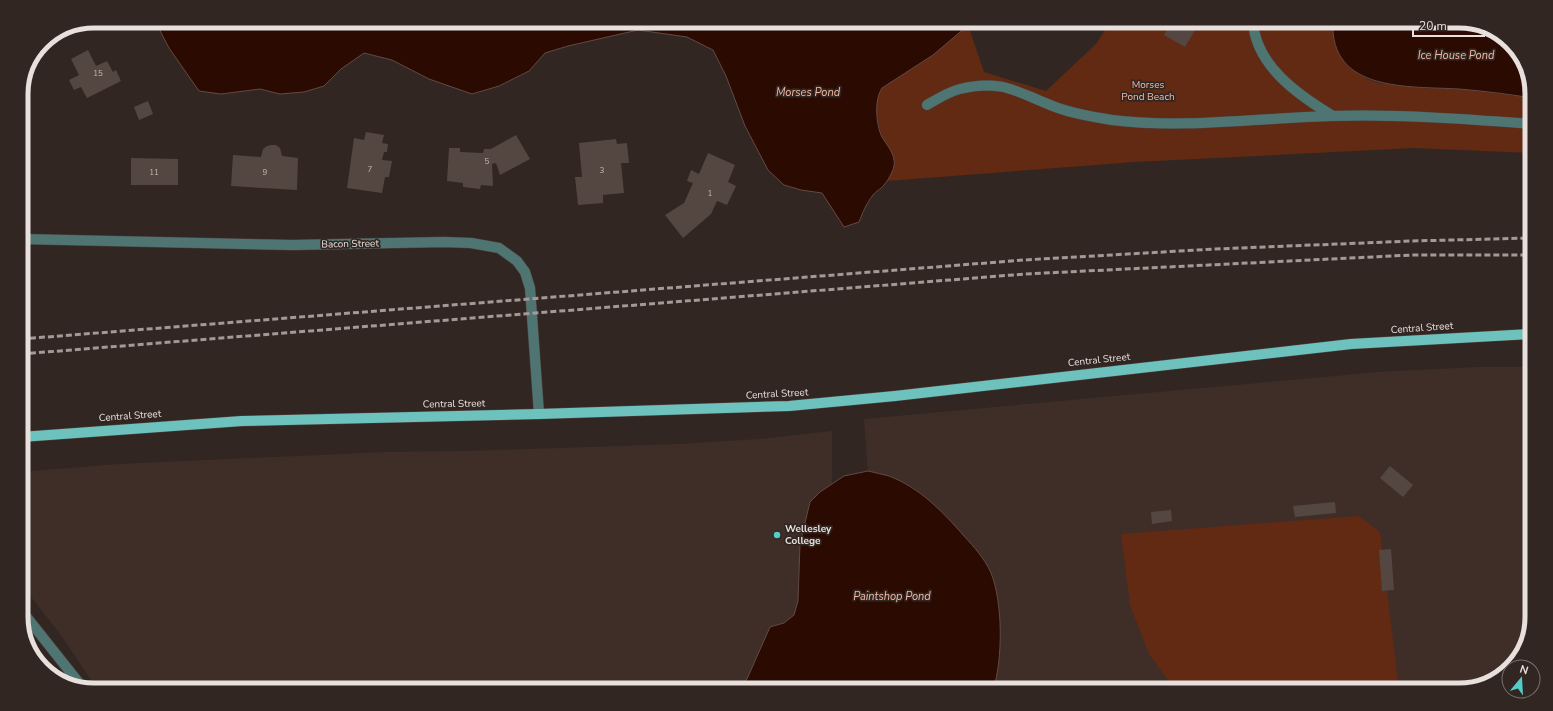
<svg xmlns="http://www.w3.org/2000/svg" width="1553" height="711" font-family="'Nunito Sans',sans-serif">
	<style>
		.built { fill: #3f2e27 }
		.green { fill: #622913 }
		.water { fill: #2a0a01; stroke: #634a43 }
		.building { fill: #544742 }
		.lines { fill: none; stroke-linecap: round; stroke-linejoin: round }
		.minor-casing { stroke: #4f4440; stroke-width: 11 }
		.major-casing { stroke: #4f4440; stroke-width: 11 }
		.minor { stroke: #4f7573; stroke-width: 10 }
		.major { stroke: #6ec2bd; stroke-width: 10 }
		.rail { stroke: #a39996; stroke-width: 3; stroke-dasharray: 6 3; stroke-linecap: butt }
		.poi-dot { fill: #54cdc8; stroke: #322622; stroke-width: 1.5 }
		.labels { text-anchor: middle; dominant-baseline: central; stroke-width: 3.5; stroke-linejoin: round; paint-order: stroke }
		.number-label { font-size: 8px; fill: #c3bab6 }
		.park-label { font-size: 10px; fill: #f5b9a4; stroke: #322622 }
		.street-label { font-size: 10px; fill: #e8e0dd; stroke: #322622 }
		.poi-label { font-size: 10px; font-weight: bold; fill: #e8e0dd; stroke: #322622; text-anchor: start }
		.water-label { font-size: 11px; font-style: italic; fill: #f4b8a3; stroke: #322622 }
		.rim { fill: none; stroke: #e8e0dd; stroke-width: 5 }
	</style>
	<rect width="100%" height="100%" fill="#322622"/>
	<path class="built" d="M 1478,367 L 1532,367 L 1532,617 L 1526,645 L 1500,678 L 1460,690 L 98,690 L 60,634 L 21,584 L 21,472 L 119,464 L 387,452 L 466,451 L 680,444 L 759,439 L 832,431 L 832,487 L 888,476 L 868,471 L 864,419 L 1378,372 Z"/>
	<g class="green">
		<path d="M 1111,21 L 1333,21 L 1333,24 L 1352,69 L 1367,79 L 1379,83 L 1420,88 L 1459,89 L 1532,98 L 1532,153 L 1414,148 L 1135,162 L 887,181 L 894,167 C 885,145 864,102 887,83 L 933,55 L 968,25 L 984,72 L 1046,91 L 1096,44 Z"/>
		<path d="M 1359,516 L 1380,532 L 1399,690 L 1175,690 L 1149,654 L 1130,605 L 1121,534 Z"/>
		<path d="M 27,638 L 64,682 L 65,684 L 33,658 Z"/>
	</g>
	<g class="water">
		<path d="M 155,21 L 973,21 L 933,55 L 882,88 C 874,100 876,122 881,135 C 885,143 893,151 894,160 C 896,167 889,179 884,185 C 881,189 876,191 873,195 C 866,204 863,212 859,222 L 844,227 L 822,193 L 801,190 L 784,185 L 768,170 L 745,126 L 726,76 L 713,50 L 687,37 L 638,30 L 568,46 L 545,53 L 529,71 L 499,86 L 472,94 L 429,79 L 392,60 L 364,53 L 341,69 L 324,86 L 304,92 L 280,94 L 260,89 L 221,94 L 199,91 L 169,48 Z"/>
		<path d="M 1333,21 L 1459,21 L 1487,27 L 1520,53 L 1532,89 L 1532,98 C 1508,94 1483,91 1459,89 C 1410,86 1329,93 1333,21 Z"/>
		<path d="M 868,471 C 875,473 882,474 889,476 C 920,488 942,511 964,536 C 974,547 985,559 991,573 C 1003,602 1003,660 993,690 L 733,690 L 747,679 L 770,627 L 784,623 L 794,615 L 798,601 L 800,544 L 810,502 L 820,492 L 844,476 Z"/>
	</g>
	<g class="building">
		<path d="M 1172,21 L 1195,21 L 1199,23 L 1185,47 L 1164,35 Z"/>
		<path d="M 88,50 L 96,66 L 107,61 L 113,72 L 116,70 L 121,81 L 87,98 L 81,87 L 74,90 L 69,80 L 79,75 L 71,59 Z"/>
		<path d="M 148,101 L 153,114 L 139,120 L 134,107 Z"/>
		<path d="M 366,132 L 384,135 L 382,143 L 388,144 L 387,152 L 384,152 L 382,160 L 392,161 L 389,177 L 385,177 L 382,193 L 347,188 L 354,138 L 364,140 Z"/>
		<path d="M 516,135 L 530,159 L 500,175 L 496,163 L 492,164 L 493,186 L 481,185 L 480,189 L 463,187 L 463,183 L 447,181 L 449,148 L 460,148 L 460,152 L 483,153 L 484,149 L 491,149 Z"/>
		<path d="M 616,139 L 617,144 L 627,143 L 629,163 L 621,163 L 624,193 L 603,195 L 603,203 L 578,205 L 575,177 L 582,177 L 579,143 Z"/>
		<path d="M 271,145 L 276,145 L 280,148 L 282,156 L 298,158 L 297,190 L 231,186 L 233,155 L 261,157 L 263,149 L 267,146 Z"/>
		<path d="M 708,153 L 735,165 L 728,182 L 736,186 L 727,205 L 717,201 L 711,214 L 683,238 L 665,215 L 684,203 L 693,183 L 687,181 L 691,170 L 699,174 Z"/>
		<path d="M 131,158 L 178,159 L 178,185 L 131,185 Z"/>
		<path d="M 1390,466 L 1413,485 L 1403,497 L 1380,478 Z"/>
		<path d="M 1335,502 L 1336,513 L 1295,517 L 1293,506 Z"/>
		<path d="M 1171,510 L 1172,521 L 1152,524 L 1151,512 Z"/>
		<path d="M 1391,549 L 1394,590 L 1382,591 L 1379,550 Z"/>
	</g>
	<g class="lines">
		<defs>
			<g id="minor">
				<path d="M 1253,21 C 1255,65 1298,95 1333,116"/>
				<path d="M 927,105 C 937,99 948,92 960,89 C 1003,78 1020,94 1058,108 C 1075,114 1093,117 1112,120 C 1184,129 1259,118 1331,116 C 1398,114 1465,119 1532,124"/>
				<path d="M 21,239 L 293,245 L 444,242 L 471,243 L 499,248 L 517,261 L 525,272 L 530,288 L 539,414"/>
				<path d="M 21,610 L 83,688"/>
			</g>
			<path id="major" d="M 21,437 L 242,421 L 539,414 L 789,406 L 895,396 L 1351,344 L 1532,334"/>
		</defs>
		<use href="#minor" class="minor-casing"/>
		<use href="#major" class="major-casing"/>
		<use href="#minor" class="minor"/>
		<use href="#major" class="major"/>
		<g class="rail">
			<path d="M 21,339 L 1024,260 L 1215,249 L 1412,241 L 1532,238"/>
			<path d="M 21,354 L 1025,274 L 1412,255 L 1532,255"/>
		</g>
	</g>
	<circle class="poi-dot" cx="777" cy="535" r="4"/>
	<g class="labels">
		<g class="number-label">
			<text x="98" y="73">15</text>
			<text x="487" y="161">5</text>
			<text x="370" y="169">7</text>
			<text x="602" y="170">3</text>
			<text x="154" y="172">11</text>
			<text x="265" y="172">9</text>
			<text x="710" y="193">1</text>
		</g>
		<g class="park-label">
			<text x="1148" y="85">Morses<tspan x="1148" dy="12">Pond Beach</tspan></text>
		</g>
		<g class="street-label">
			<text transform="translate(350 244) rotate(-1)">Bacon Street</text>
			<text transform="translate(1422 328) rotate(-4)">Central Street</text>
			<text transform="translate(1099 360) rotate(-6)">Central Street</text>
			<text transform="translate(777 394) rotate(-3)">Central Street</text>
			<text transform="translate(454 404) rotate(-1)">Central Street</text>
			<text transform="translate(130 416) rotate(-4)">Central Street</text>
		</g>
		<g class="poi-label">
			<text x="785" y="529">Wellesley<tspan x="785" dy="12">College</tspan></text>
		</g>
		<g class="water-label">
			<text x="1456" y="55">Ice House Pond</text>
			<text x="808" y="92">Morses Pond</text>
			<text x="892" y="596">Paintshop Pond</text>
		</g>
	</g>
	<path d="M0 0H1553V711H0ZM94 28H1459A66 66 0 0 1 1525 94V617A66 66 0 0 1 1459 683H94A66 66 0 0 1 28 617V94A66 66 0 0 1 94 28Z" fill="#322622" fill-rule="evenodd"/>
	<path class="rim" d="M94 28H1459A66 66 0 0 1 1525 94V617A66 66 0 0 1 1459 683H94A66 66 0 0 1 28 617V94A66 66 0 0 1 94 28Z"/>
	<g transform="translate(1521 679) rotate(18)"><circle r="19" fill="#322622" stroke="#7b706d"/>
	<path d="M0-3L7 15L0 10L-7 15Z" fill="#54cdc8"/>
	<text y="-6" font-size="11" font-weight="bold" text-anchor="middle" fill="#e8e0dd">N</text>
	</g>
	<path d="M1413 30v6h71v-6" fill="none" stroke="#e8e0dd" stroke-width="2"/>
	<text x="1419" y="30" font-size="12" fill="#e8e0dd" stroke="#322622" stroke-width="3" paint-order="stroke">20 m</text>
</svg>
